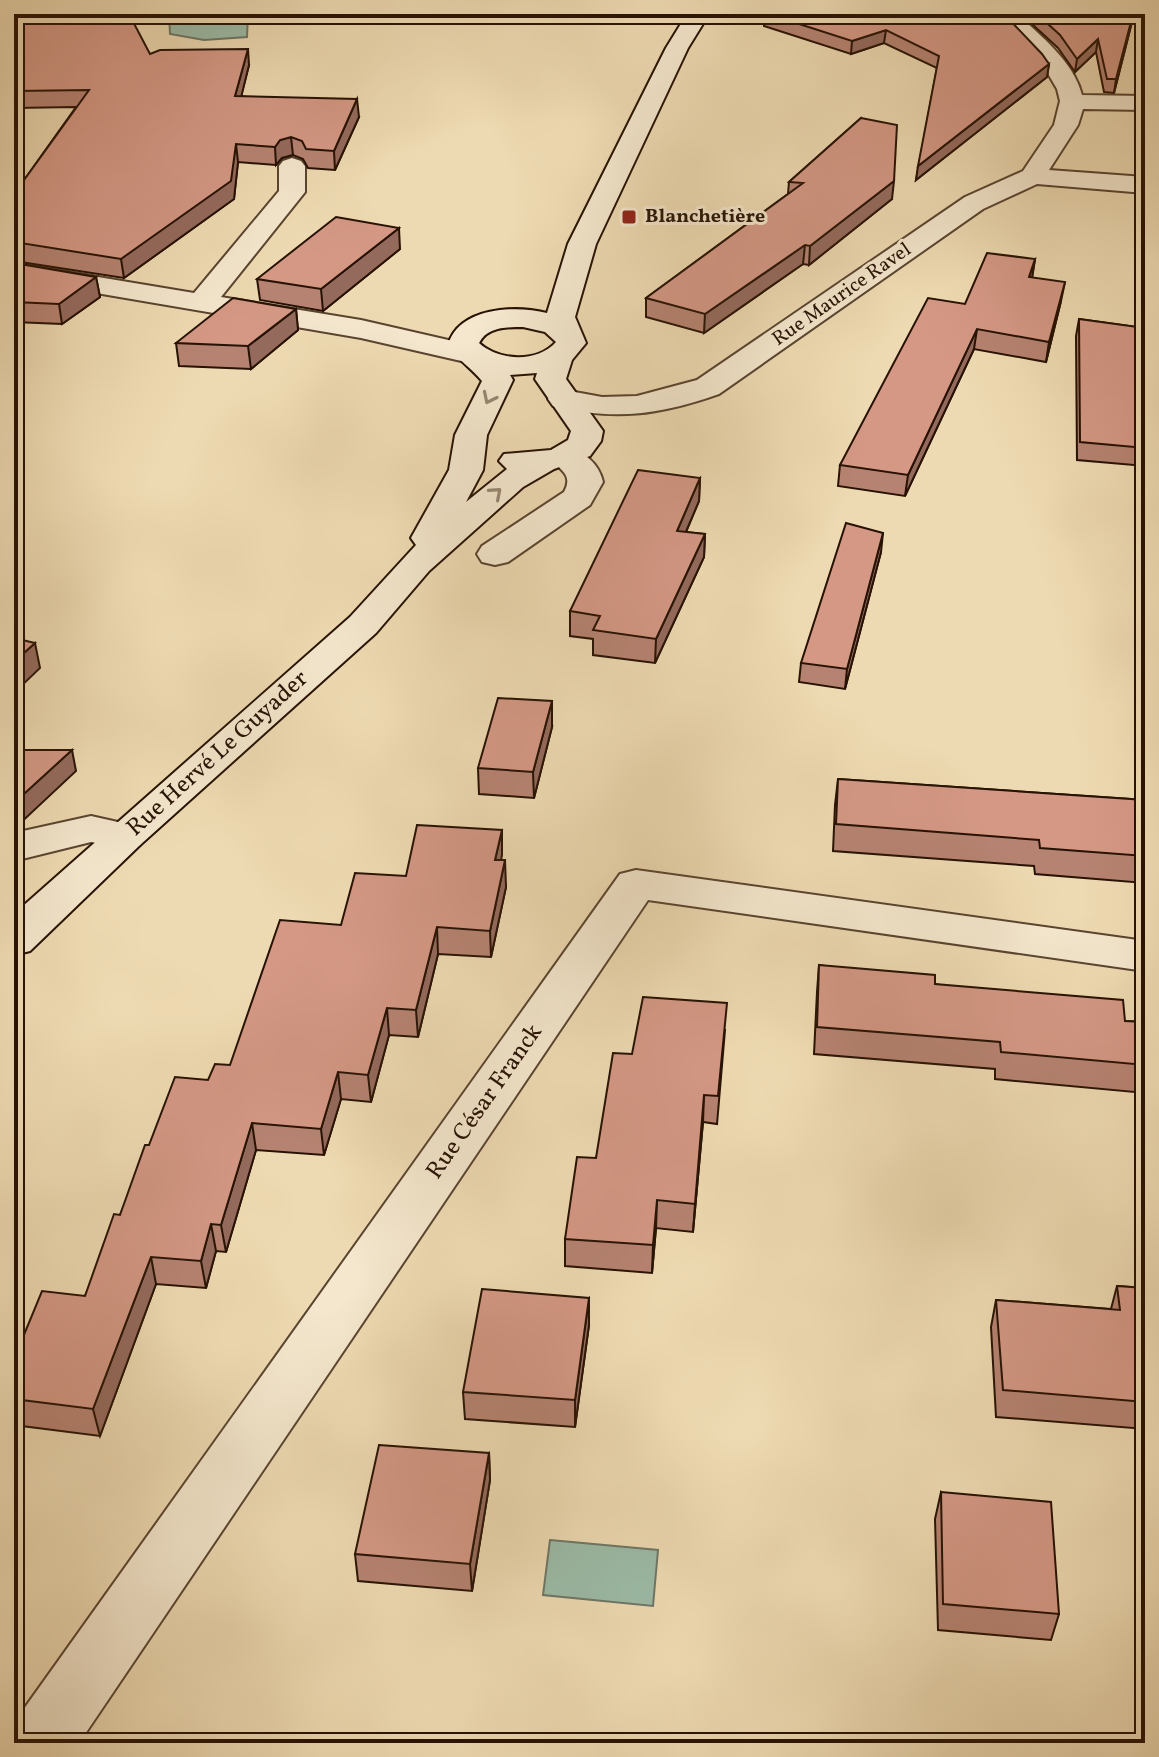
<svg xmlns="http://www.w3.org/2000/svg" width="1159" height="1757" font-family="Vollkorn,serif">
	<style>
		.water { fill: #9bbba7; stroke: #6d7766; stroke-width: 2 }
		.lines { fill: none; stroke-linecap: round; stroke-linejoin: round }
		.stream { fill: #6d7766; fill-rule: evenodd }
		.street-casing { stroke: #594430; stroke-width: 4 }
		.secondary-casing { stroke: #271204; stroke-width: 4 }
		.street { fill: #f4e7cd; fill-rule: evenodd }
		.secondary { fill: #f4e7cd; fill-rule: evenodd }
		.wall { fill: #b68372; stroke: #271204; stroke-width: 2 }
		.shaded-wall { fill: #946a5d; stroke: #271204; stroke-width: 2 }
		.building { fill: #d49885; stroke: #271204; stroke-width: 2 }
		.oneway { stroke: #988773 }
		.poi-dot { fill: #8f2418; stroke: #f4e7cd; stroke-width: 3 }
		.labels { text-anchor: middle; dominant-baseline: central; stroke-width: 6; stroke-linejoin: round; paint-order: stroke }
		.far-poi-label { font-size: 20px; font-weight: bold; fill: #271204; stroke: #f4e7cd; text-anchor: start }
		.far-street-label { font-size: 20px; fill: #271204; stroke: #f4e7cd }
		.street-label { font-size: 24px; fill: #271204; stroke: #f4e7cd }
	</style>
	<rect width="100%" height="100%" fill="#eedab2"/>
	<filter id="stains"><feTurbulence type="fractalNoise" baseFrequency=".0025" numOctaves="4"/><feColorMatrix values="0 0 0 0 .2 0 0 0 0 .09 0 0 0 0 .02 0 0 0 .5 -.17"/></filter>
	<radialGradient id="worn" r=".72"><stop offset=".6" stop-color="#630" stop-opacity="0"/><stop offset="1" stop-color="#630" stop-opacity=".3"/></radialGradient>
	<g class="water">
		<path d="M 169,14 L 248,14 L 247,37 L 204,40 L 170,34 Z"/>
		<path d="M 550,1540 L 658,1550 L 653,1606 L 543,1595 Z"/>
	</g>
	<g class="lines">
		<path class="stream" d="M 157,14 L 172,15 L 107,27 L 103,24 Z"/>
		<defs>
			<g id="street">
				<path d="M 994,14 L 1017,14 C 1041,36 1074,62 1082,95 L 1145,96 L 1145,110 L 1083,109 L 1078,125 L 1049,170 L 1145,177 L 1145,193 L 1037,184 L 983,209 L 719,394 C 659,415 615,421 553,406 L 548,399 L 553,392 L 564,390 L 602,397 L 637,396 L 697,380 L 965,197 L 1023,171 L 1054,125 L 1060,101 L 1057,89 L 1043,65 Z"/>
				<path d="M 292,158 L 301,161 L 305,166 L 305,192 L 221,297 L 361,320 L 470,345 L 481,348 L 485,354 L 481,360 L 470,363 L 361,338 L 14,279 L 14,263 L 194,293 L 279,191 L 279,166 L 283,161 Z"/>
				<path d="M 565,446 C 583,451 599,463 603,482 L 590,505 L 508,562 L 495,565 L 482,562 L 477,554 L 482,546 L 564,492 C 574,473 559,471 549,456 L 553,449 Z"/>
				<path d="M 91,816 L 140,827 L 146,836 L 140,845 L 125,849 L 91,842 L 14,861 L 14,833 Z"/>
				<path d="M 636,870 L 1145,941 L 1145,971 L 648,900 L 79,1743 L 14,1743 L 16,1720 L 620,874 Z"/>
			</g>
			<path id="secondary" d="M 687,14 L 709,14 L 688,48 L 596,244 L 575,317 L 586,343 L 572,360 L 566,379 L 603,431 L 601,441 L 590,456 L 554,469 L 523,487 L 429,571 L 376,633 L 140,845 L 30,951 L 14,955 L 14,914 L 350,617 L 416,545 L 411,538 L 449,470 L 455,435 L 482,381 C 471,368 457,359 448,345 C 459,307 515,305 547,313 L 568,244 L 666,48 ZM 523,327 L 545,332 L 556,342 C 537,363 499,361 479,343 C 487,327 506,327 523,327 ZM 537,373 L 535,379 L 571,431 L 568,440 L 551,450 L 504,454 L 499,461 L 507,469 L 466,502 L 483,470 L 487,435 L 513,380 L 510,375 Z"/>
		</defs>
		<use href="#street" class="street-casing"/>
		<use href="#secondary" class="secondary-casing"/>
		<use href="#street" class="street"/>
		<use href="#secondary" class="secondary"/>
	</g>
	<g class="wall">
		<path d="M 14,14 L 150,54 L 249,65 L 241,96 L 359,117 L 335,170 L 308,168 L 303,159 L 293,155 L 282,158 L 276,165 L 238,162 L 234,199 L 124,278 L 14,261 L 14,194 L 76,107 L 14,108 Z"/>
		<path d="M 765,14 L 1004,14 L 1049,64 L 1047,77 L 916,180 L 937,68 L 884,43 L 851,54 L 764,26 Z"/>
		<path d="M 1021,14 L 1134,14 L 1114,93 L 1104,92 L 1096,52 L 1075,72 L 1058,48 Z"/>
		<path d="M 861,118 L 892,199 L 809,265 L 803,264 L 704,333 L 646,317 L 646,298 L 788,194 L 789,182 Z"/>
		<path d="M 400,249 L 323,311 L 260,300 L 257,279 Z"/>
		<path d="M 1035,259 L 1032,278 L 1061,301 L 1046,362 L 974,349 L 905,496 L 838,486 L 840,465 L 965,304 Z"/>
		<path d="M 14,263 L 96,277 L 100,297 L 62,324 L 14,322 Z"/>
		<path d="M 296,309 L 298,330 L 251,369 L 179,366 L 176,343 Z"/>
		<path d="M 1079,319 L 1145,328 L 1145,466 L 1077,460 L 1076,336 Z"/>
		<path d="M 700,478 L 699,501 L 686,532 L 705,534 L 704,557 L 655,663 L 593,655 L 593,639 L 570,636 L 570,611 Z"/>
		<path d="M 881,552 L 845,689 L 799,682 L 801,663 Z"/>
		<path d="M 552,727 L 534,798 L 479,794 L 478,768 Z"/>
		<path d="M 838,779 L 1145,800 L 1145,883 L 1035,874 L 1034,866 L 833,851 L 835,805 Z"/>
		<path d="M 502,830 L 501,860 L 506,887 L 491,957 L 438,954 L 418,1037 L 389,1035 L 371,1102 L 341,1099 L 324,1155 L 256,1150 L 226,1252 L 216,1251 L 206,1288 L 156,1284 L 100,1436 L 14,1425 L 14,1359 L 85,1296 L 120,1215 L 149,1145 L 208,1080 L 230,1065 L 341,925 L 406,876 Z"/>
		<path d="M 819,965 L 935,984 L 1125,1021 L 1145,1022 L 1145,1093 L 995,1079 L 995,1069 L 814,1054 L 817,992 Z"/>
		<path d="M 725,1030 L 717,1124 L 703,1122 L 693,1232 L 656,1228 L 652,1273 L 565,1266 L 565,1239 L 596,1158 L 632,1054 Z"/>
		<path d="M 1117,1286 L 1145,1288 L 1145,1429 L 996,1417 L 991,1327 L 996,1300 L 1111,1309 Z"/>
		<path d="M 589,1298 L 589,1325 L 575,1427 L 465,1419 L 463,1392 Z"/>
		<path d="M 489,1453 L 490,1480 L 472,1591 L 358,1581 L 355,1554 Z"/>
		<path d="M 941,1492 L 1059,1614 L 1051,1640 L 938,1630 L 935,1519 Z"/>
	</g>
	<g class="shaded-wall">
		<path d="M 1133,14 L 1134,14 L 1114,93 L 1116,79 Z"/>
		<path d="M 886,30 L 884,43 L 851,54 L 852,41 Z"/>
		<path d="M 1098,39 L 1096,52 L 1075,72 L 1077,59 Z"/>
		<path d="M 248,49 L 249,65 L 237,114 L 235,96 Z"/>
		<path d="M 1049,64 L 1047,77 L 916,180 L 918,166 Z"/>
		<path d="M 357,99 L 359,117 L 335,170 L 334,151 Z"/>
		<path d="M 291,137 L 293,155 L 282,158 L 276,165 L 275,147 L 280,140 Z"/>
		<path d="M 236,144 L 238,162 L 234,199 L 124,278 L 121,259 Z"/>
		<path d="M 894,181 L 892,199 L 809,265 L 810,246 Z"/>
		<path d="M 399,228 L 400,249 L 323,311 L 321,289 Z"/>
		<path d="M 805,245 L 803,264 L 704,333 L 705,314 Z"/>
		<path d="M 1035,259 L 1032,278 L 1029,277 Z"/>
		<path d="M 96,277 L 100,297 L 62,324 L 59,304 Z"/>
		<path d="M 1065,282 L 1061,301 L 1046,362 L 1049,342 Z"/>
		<path d="M 296,309 L 298,330 L 251,369 L 248,346 Z"/>
		<path d="M 977,329 L 974,349 L 905,496 L 908,475 Z"/>
		<path d="M 700,478 L 699,501 L 676,555 L 677,531 Z"/>
		<path d="M 883,533 L 881,552 L 845,689 L 847,669 Z"/>
		<path d="M 705,534 L 704,557 L 655,663 L 656,639 Z"/>
		<path d="M 35,643 L 40,668 L 14,693 L 14,662 Z"/>
		<path d="M 552,701 L 552,727 L 534,798 L 533,772 Z"/>
		<path d="M 72,750 L 76,771 L 14,829 L 14,803 Z"/>
		<path d="M 502,830 L 502,855 L 496,886 L 495,860 Z"/>
		<path d="M 505,860 L 506,887 L 491,957 L 490,931 Z"/>
		<path d="M 437,927 L 438,954 L 418,1037 L 416,1010 Z"/>
		<path d="M 387,1008 L 389,1035 L 371,1102 L 368,1075 Z"/>
		<path d="M 338,1072 L 341,1099 L 324,1155 L 321,1129 Z"/>
		<path d="M 704,1095 L 703,1122 L 693,1232 L 695,1204 Z"/>
		<path d="M 252,1123 L 256,1150 L 226,1252 L 221,1225 Z"/>
		<path d="M 657,1200 L 656,1228 L 652,1273 L 653,1245 Z"/>
		<path d="M 211,1224 L 216,1251 L 206,1288 L 201,1261 Z"/>
		<path d="M 151,1257 L 156,1284 L 100,1436 L 93,1409 Z"/>
		<path d="M 589,1298 L 589,1325 L 575,1427 L 575,1400 Z"/>
		<path d="M 489,1453 L 490,1480 L 472,1591 L 470,1564 Z"/>
	</g>
	<g class="building">
		<path d="M 14,14 L 129,14 L 150,54 L 160,50 L 248,49 L 235,96 L 357,99 L 334,151 L 306,149 L 302,141 L 291,137 L 280,140 L 275,147 L 236,144 L 231,181 L 121,259 L 14,242 L 14,194 L 89,90 L 14,91 Z"/>
		<path d="M 768,14 L 1004,14 L 1042,54 L 1049,64 L 918,166 L 939,56 L 886,30 L 852,41 Z"/>
		<path d="M 1037,14 L 1133,14 L 1116,79 L 1107,79 L 1098,39 L 1077,59 L 1060,35 Z"/>
		<path d="M 861,118 L 897,125 L 894,181 L 810,246 L 805,245 L 705,314 L 646,298 L 803,183 L 789,182 Z"/>
		<path d="M 336,217 L 399,228 L 321,289 L 257,279 Z"/>
		<path d="M 987,253 L 1035,259 L 1029,277 L 1065,282 L 1049,342 L 977,329 L 908,475 L 840,465 L 928,298 L 965,304 Z"/>
		<path d="M 14,263 L 96,277 L 59,304 L 14,302 Z"/>
		<path d="M 233,298 L 296,309 L 248,346 L 176,343 Z"/>
		<path d="M 1079,319 L 1145,328 L 1145,448 L 1080,442 Z"/>
		<path d="M 638,470 L 700,478 L 677,531 L 705,534 L 656,639 L 593,630 L 600,616 L 570,611 Z"/>
		<path d="M 846,523 L 883,533 L 847,669 L 801,663 Z"/>
		<path d="M 14,638 L 35,643 L 14,662 Z"/>
		<path d="M 498,698 L 552,701 L 533,772 L 478,768 Z"/>
		<path d="M 14,750 L 72,750 L 14,803 Z"/>
		<path d="M 838,779 L 1145,800 L 1145,856 L 1040,848 L 1039,840 L 836,824 Z"/>
		<path d="M 417,825 L 502,830 L 495,860 L 505,860 L 490,931 L 437,927 L 416,1010 L 387,1008 L 368,1075 L 338,1072 L 321,1129 L 252,1123 L 221,1225 L 211,1224 L 201,1261 L 151,1257 L 93,1409 L 14,1399 L 14,1359 L 42,1291 L 85,1296 L 114,1214 L 120,1215 L 145,1145 L 149,1145 L 175,1077 L 208,1080 L 215,1064 L 230,1065 L 280,920 L 341,925 L 355,873 L 406,876 Z"/>
		<path d="M 819,965 L 935,975 L 935,984 L 1123,1000 L 1125,1021 L 1145,1022 L 1145,1065 L 1001,1052 L 1000,1042 L 817,1027 Z"/>
		<path d="M 643,997 L 727,1003 L 718,1096 L 704,1095 L 695,1204 L 657,1200 L 653,1245 L 565,1239 L 577,1157 L 596,1158 L 613,1053 L 632,1054 Z"/>
		<path d="M 1117,1286 L 1145,1288 L 1145,1402 L 1003,1390 L 996,1300 L 1120,1310 Z"/>
		<path d="M 482,1289 L 589,1298 L 575,1400 L 463,1392 Z"/>
		<path d="M 379,1445 L 489,1453 L 470,1564 L 355,1554 Z"/>
		<path d="M 941,1492 L 1051,1502 L 1059,1614 L 943,1604 Z"/>
	</g>
	<defs><path id="oneway-chevron" d="M-2-3.5L2.5 0L-2 3.5" fill="none" stroke-width="1.6" stroke-linecap="round" stroke-linejoin="round" transform="scale(2)"/></defs>
	<g class="oneway">
		<use href="#oneway-chevron" transform="translate(489 398) rotate(116)"/>
		<use href="#oneway-chevron" transform="translate(496 493) rotate(-41)"/>
	</g>
	<rect class="poi-dot" x="621" y="209" width="16" height="16" rx="4"/>
	<g class="labels">
		<g class="far-poi-label">
			<text x="645" y="217">Blanchetière</text>
		</g>
		<g class="far-street-label">
			<text transform="translate(842 295) rotate(-35)">Rue Maurice Ravel</text>
		</g>
		<g class="street-label">
			<text transform="translate(218 754) rotate(-42)">Rue Hervé Le Guyader</text>
			<text transform="translate(485 1102) rotate(-55)">Rue César Franck</text>
		</g>
	</g>
	<rect width="1159" height="1757" fill="none" stroke="#eedab2" stroke-width="48"/>
	<rect x="16" y="16" width="1127" height="1725" fill="none" stroke="#271204" stroke-width="4"/>
	<rect x="24" y="24" width="1111" height="1709" fill="none" stroke="#271204" stroke-width="2"/>
	<rect width="100%" height="100%" filter="url(#stains)"/>
	<rect width="100%" height="100%" fill="url(#worn)"/>
</svg>
